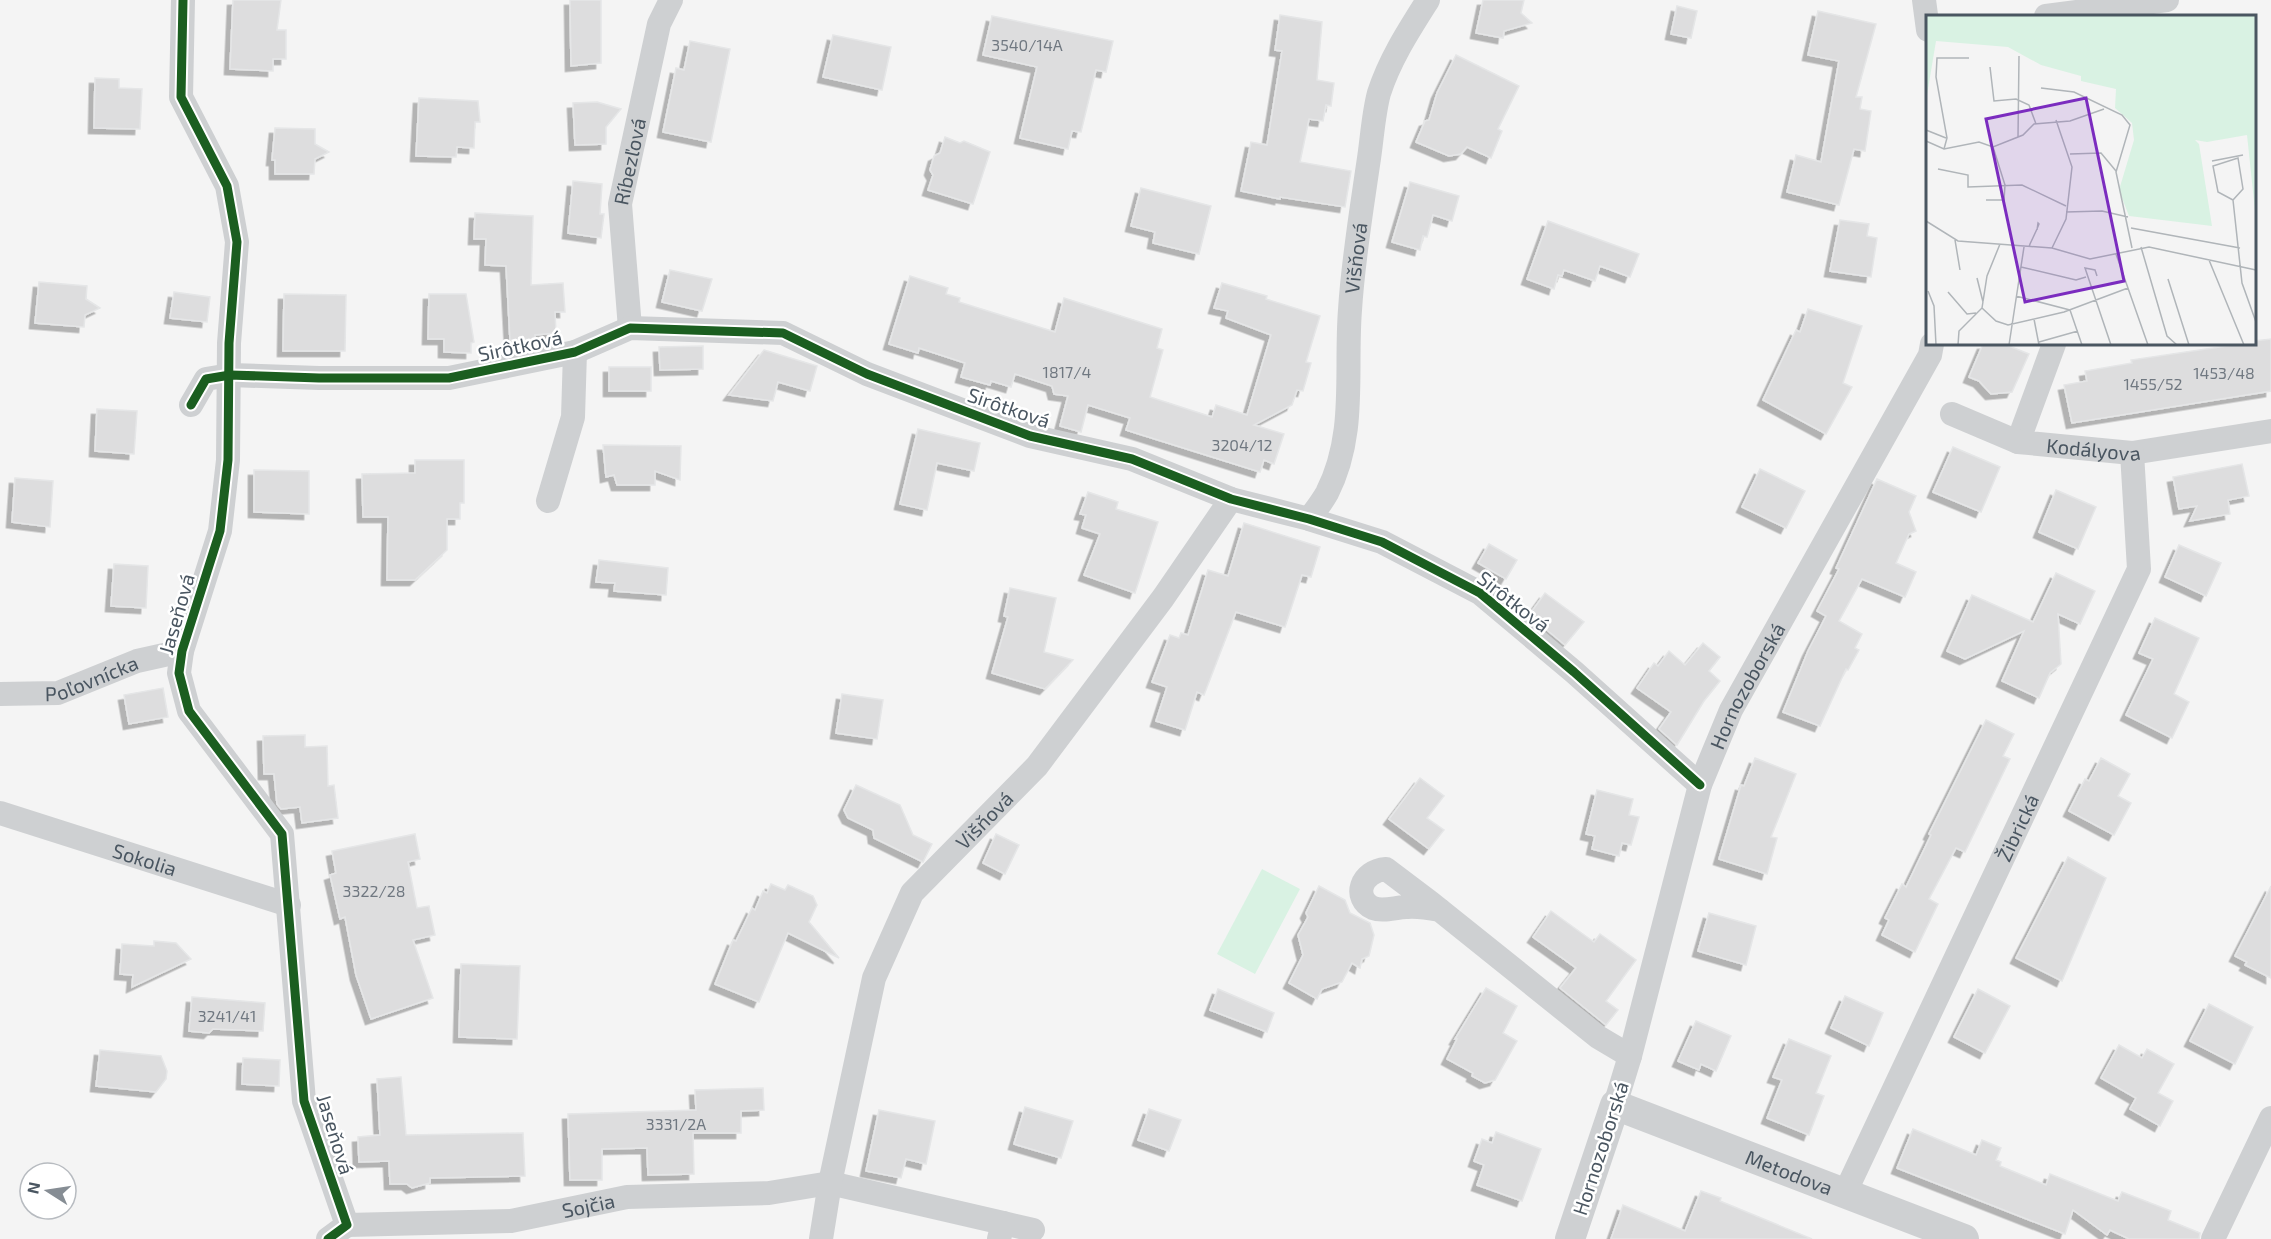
<svg xmlns="http://www.w3.org/2000/svg" width="2271" height="1239" font-family="'Exo 2',sans-serif">
	<style>
		.green { fill: #d9f2e3 }
		.building { fill: #ddddde; stroke: #e5e6e7; stroke-width: 1.5; filter: url(#shadow) }
		.lines { fill: none; stroke-linecap: round; stroke-linejoin: round }
		.minor { stroke: #ced0d2; stroke-width: 24 }
		.tertiary { stroke: #ced0d2; stroke-width: 30 }
		.cycleway-casing { stroke: #fff; stroke-width: 13 }
		.cycleway { stroke: #1b5e20; stroke-width: 9 }
		.labels { text-anchor: middle; dominant-baseline: central; stroke-width: 5; stroke-linejoin: round; paint-order: stroke }
		.number-label { font-size: 16px; fill: #707881 }
		.street-label { font-size: 20px; fill: #4a5661; stroke: #fff }
		.inset-road { fill: none; stroke: #b0b5b9; stroke-width: 1.5 }
		.view { fill: #7b2cbf; fill-opacity: 0.15; stroke: #7b2cbf; stroke-width: 3 }
		.inset-edge { fill: none; stroke: #4a5661; stroke-width: 3 }
	</style>
	<defs>
		<filter id="shadow"><feDropShadow dx="-5.5" dy="5.5" stdDeviation="0" flood-color="#0004"/></filter>
	</defs>
	<rect width="100%" height="100%" fill="#f4f4f4"/>
	<path class="green" d="M 1262,869 L 1300,889 L 1255,974 L 1217,954 Z"/>
	<g class="building">
		<path d="M 233,0 L 281,0 L 277,30 L 286,30 L 286,59 L 273,59 L 273,71 L 230,69 Z"/>
		<path d="M 570,0 L 601,0 L 601,63 L 571,66 Z"/>
		<path d="M 1483,0 L 1524,0 L 1521,13 L 1532,23 L 1504,31 L 1503,38 L 1476,33 Z"/>
		<path d="M 1677,6 L 1697,11 L 1691,38 L 1671,34 Z"/>
		<path d="M 1818,11 L 1876,24 L 1856,97 L 1862,97 L 1860,109 L 1871,111 L 1865,151 L 1854,149 L 1839,205 L 1787,192 L 1796,155 L 1821,162 L 1839,61 L 1808,55 Z"/>
		<path d="M 1280,15 L 1322,22 L 1317,80 L 1334,83 L 1331,106 L 1326,105 L 1323,121 L 1309,119 L 1300,162 L 1351,171 L 1345,207 L 1280,197 L 1280,199 L 1241,191 L 1251,142 L 1267,145 L 1282,51 L 1275,50 Z"/>
		<path d="M 992,16 L 1113,41 L 1106,72 L 1096,70 L 1081,132 L 1072,131 L 1068,149 L 1020,138 L 1037,67 L 983,55 Z"/>
		<path d="M 833,35 L 891,47 L 882,90 L 823,77 Z"/>
		<path d="M 690,41 L 730,49 L 711,142 L 663,132 L 676,68 L 684,70 Z"/>
		<path d="M 1456,55 L 1519,86 L 1498,129 L 1502,131 L 1491,158 L 1467,147 L 1461,154 L 1449,156 L 1416,142 L 1425,121 L 1429,120 L 1437,93 Z"/>
		<path d="M 95,78 L 119,79 L 119,88 L 142,89 L 140,129 L 94,128 Z"/>
		<path d="M 419,98 L 478,101 L 480,122 L 475,122 L 474,148 L 457,147 L 456,157 L 416,156 Z"/>
		<path d="M 597,102 L 621,109 L 606,127 L 606,144 L 575,145 L 573,103 Z"/>
		<path d="M 275,128 L 315,129 L 315,144 L 329,152 L 315,159 L 314,174 L 275,174 L 275,160 L 272,160 Z"/>
		<path d="M 945,137 L 960,143 L 964,141 L 990,152 L 973,204 L 928,190 L 933,175 L 930,170 L 934,156 L 940,153 Z"/>
		<path d="M 573,181 L 602,184 L 600,214 L 604,214 L 601,238 L 568,233 Z"/>
		<path d="M 1410,182 L 1459,196 L 1452,221 L 1433,215 L 1427,237 L 1423,236 L 1420,250 L 1392,242 Z"/>
		<path d="M 1141,188 L 1211,206 L 1199,254 L 1153,243 L 1155,232 L 1131,226 Z"/>
		<path d="M 475,213 L 533,216 L 531,285 L 563,283 L 565,312 L 555,312 L 556,333 L 535,335 L 535,339 L 510,340 L 506,266 L 485,265 L 486,239 L 474,239 Z"/>
		<path d="M 1840,220 L 1869,224 L 1867,236 L 1877,238 L 1871,277 L 1830,271 Z"/>
		<path d="M 1548,221 L 1639,254 L 1630,277 L 1600,266 L 1595,281 L 1564,270 L 1562,276 L 1558,275 L 1554,289 L 1527,279 Z"/>
		<path d="M 670,270 L 712,279 L 702,311 L 662,302 Z"/>
		<path d="M 910,276 L 948,288 L 946,294 L 960,298 L 959,302 L 1055,332 L 1064,298 L 1162,329 L 1157,348 L 1163,350 L 1150,397 L 1212,417 L 1216,405 L 1247,415 L 1271,335 L 1226,318 L 1228,311 L 1214,308 L 1222,283 L 1267,296 L 1266,299 L 1320,316 L 1306,362 L 1311,363 L 1303,391 L 1297,390 L 1292,405 L 1254,425 L 1284,434 L 1274,464 L 1264,460 L 1260,472 L 1126,430 L 1130,418 L 1088,405 L 1081,432 L 1060,426 L 1068,396 L 1054,394 L 1052,386 L 1015,374 L 1011,387 L 991,381 L 990,385 L 961,377 L 965,363 L 919,348 L 918,353 L 889,344 Z"/>
		<path d="M 39,282 L 87,286 L 86,299 L 100,308 L 85,315 L 84,327 L 35,323 Z"/>
		<path d="M 174,292 L 210,297 L 207,322 L 170,318 Z"/>
		<path d="M 284,294 L 346,295 L 345,351 L 283,351 Z"/>
		<path d="M 429,294 L 466,294 L 474,342 L 471,343 L 471,353 L 444,352 L 444,339 L 428,339 Z"/>
		<path d="M 1808,309 L 1862,326 L 1843,383 L 1852,387 L 1826,434 L 1763,400 L 1796,330 L 1800,332 Z"/>
		<path d="M 2271,339 L 2271,391 L 2072,423 L 2064,385 L 2087,381 L 2085,371 L 2132,363 L 2131,360 L 2240,344 L 2254,344 L 2254,341 Z"/>
		<path d="M 1983,344 L 2004,344 L 2029,354 L 2012,392 L 1991,394 L 1979,381 L 1969,377 Z"/>
		<path d="M 703,346 L 703,369 L 660,370 L 659,347 Z"/>
		<path d="M 764,350 L 817,366 L 810,391 L 778,382 L 773,401 L 729,395 Z"/>
		<rect x="609" y="367" width="42" height="24"/>
		<path d="M 97,409 L 137,411 L 134,454 L 95,451 Z"/>
		<path d="M 918,429 L 980,443 L 974,471 L 937,463 L 927,510 L 900,504 Z"/>
		<path d="M 603,445 L 681,446 L 680,480 L 655,471 L 655,485 L 617,485 L 614,475 L 606,477 Z"/>
		<path d="M 1953,447 L 2000,467 L 1981,512 L 1933,492 Z"/>
		<path d="M 415,460 L 464,460 L 464,503 L 460,503 L 460,519 L 447,519 L 447,550 L 415,580 L 387,580 L 388,517 L 363,517 L 362,474 L 415,473 Z"/>
		<path d="M 2242,464 L 2249,496 L 2228,500 L 2230,514 L 2190,521 L 2197,506 L 2179,509 L 2173,477 Z"/>
		<path d="M 1760,469 L 1805,491 L 1786,528 L 1742,507 Z"/>
		<path d="M 254,470 L 309,471 L 309,514 L 254,512 Z"/>
		<path d="M 15,478 L 53,481 L 50,527 L 12,522 Z"/>
		<path d="M 1877,479 L 1916,496 L 1909,512 L 1916,531 L 1909,534 L 1896,563 L 1916,572 L 1905,597 L 1862,579 L 1839,621 L 1862,634 L 1855,648 L 1859,650 L 1848,670 L 1846,669 L 1820,726 L 1783,712 L 1808,651 L 1826,616 L 1817,611 L 1839,569 L 1836,568 Z"/>
		<path d="M 2056,490 L 2096,507 L 2078,549 L 2039,532 Z"/>
		<path d="M 1088,492 L 1118,502 L 1116,509 L 1158,522 L 1135,593 L 1084,575 L 1100,534 L 1082,528 L 1086,515 L 1080,514 Z"/>
		<path d="M 1244,523 L 1320,547 L 1311,577 L 1302,575 L 1285,627 L 1236,612 L 1204,695 L 1197,692 L 1185,730 L 1156,721 L 1167,687 L 1152,682 L 1170,635 L 1179,638 L 1181,633 L 1188,635 L 1208,570 L 1228,576 Z"/>
		<path d="M 1489,544 L 1517,560 L 1506,579 L 1478,563 Z"/>
		<path d="M 2179,545 L 2221,563 L 2206,596 L 2165,577 Z"/>
		<path d="M 599,560 L 668,568 L 666,595 L 614,591 L 615,583 L 596,582 Z"/>
		<path d="M 114,564 L 148,566 L 146,608 L 111,606 Z"/>
		<path d="M 2056,573 L 2095,591 L 2080,624 L 2058,614 L 2061,664 L 2050,673 L 2039,698 L 2002,681 L 2024,631 L 1965,659 L 1947,651 L 1972,595 L 2033,622 Z"/>
		<path d="M 1010,588 L 1056,598 L 1044,652 L 1073,660 L 1045,689 L 992,673 L 1008,617 L 1004,616 Z"/>
		<path d="M 1545,593 L 1584,622 L 1565,645 L 1529,615 Z"/>
		<path d="M 2155,618 L 2199,638 L 2174,694 L 2189,702 L 2172,738 L 2126,715 L 2153,659 L 2139,653 Z"/>
		<path d="M 1703,643 L 1720,657 L 1709,671 L 1720,681 L 1704,701 L 1677,745 L 1659,729 L 1671,712 L 1637,688 L 1654,663 L 1658,666 L 1669,651 L 1685,665 Z"/>
		<path d="M 163,688 L 168,717 L 129,724 L 124,695 Z"/>
		<path d="M 842,694 L 883,700 L 877,739 L 836,733 Z"/>
		<path d="M 1986,720 L 2014,734 L 2003,756 L 2010,759 L 1965,852 L 1956,848 L 1929,899 L 1938,904 L 1915,952 L 1882,935 L 1889,920 L 1885,918 L 1902,884 L 1906,887 L 1931,835 L 1929,834 Z"/>
		<path d="M 305,735 L 305,747 L 327,746 L 328,786 L 334,785 L 338,818 L 302,823 L 300,807 L 281,809 L 277,804 L 274,774 L 264,774 L 263,736 Z"/>
		<path d="M 1755,758 L 1796,774 L 1771,837 L 1777,838 L 1767,874 L 1719,859 L 1741,785 L 1744,786 Z"/>
		<path d="M 2101,758 L 2130,774 L 2118,796 L 2131,803 L 2114,835 L 2069,811 L 2085,779 L 2089,781 Z"/>
		<path d="M 1420,778 L 1444,796 L 1427,818 L 1444,830 L 1429,849 L 1389,819 Z"/>
		<path d="M 856,785 L 900,805 L 913,835 L 932,844 L 923,862 L 874,838 L 873,830 L 848,818 L 844,810 Z"/>
		<path d="M 1597,790 L 1633,799 L 1629,815 L 1639,817 L 1631,845 L 1622,843 L 1619,856 L 1592,849 L 1595,836 L 1586,834 Z"/>
		<path d="M 415,834 L 420,859 L 408,862 L 417,908 L 429,906 L 435,935 L 413,940 L 433,998 L 371,1019 L 356,975 L 345,917 L 340,919 L 330,875 L 336,873 L 332,851 Z"/>
		<path d="M 996,834 L 1019,845 L 1005,874 L 983,863 Z"/>
		<path d="M 2068,857 L 2106,878 L 2062,981 L 2016,958 Z"/>
		<path d="M 771,884 L 785,890 L 788,885 L 813,896 L 817,905 L 809,922 L 839,958 L 788,933 L 759,1002 L 715,984 L 733,940 L 736,941 L 752,908 L 755,910 L 763,891 L 767,893 Z"/>
		<path d="M 1319,886 L 1345,900 L 1350,913 L 1370,923 L 1374,935 L 1369,956 L 1362,959 L 1360,968 L 1352,963 L 1342,982 L 1322,989 L 1317,999 L 1289,983 L 1303,955 L 1298,935 L 1308,917 L 1306,913 Z"/>
		<path d="M 2271,886 L 2271,978 L 2245,965 L 2247,962 L 2235,956 Z"/>
		<path d="M 1551,911 L 1594,942 L 1600,934 L 1636,960 L 1606,1001 L 1618,1010 L 1606,1025 L 1560,988 L 1576,968 L 1533,937 Z"/>
		<path d="M 1709,913 L 1756,926 L 1746,965 L 1698,951 Z"/>
		<path d="M 154,941 L 176,943 L 191,959 L 132,987 L 133,975 L 120,974 L 122,944 L 154,946 Z"/>
		<path d="M 461,964 L 520,966 L 517,1039 L 459,1037 Z"/>
		<path d="M 1486,988 L 1517,1006 L 1503,1033 L 1517,1041 L 1495,1080 L 1485,1083 L 1472,1076 L 1473,1073 L 1447,1059 L 1457,1039 L 1455,1039 Z"/>
		<path d="M 1218,989 L 1274,1013 L 1267,1032 L 1210,1010 Z"/>
		<path d="M 1978,989 L 2010,1006 L 1985,1053 L 1954,1037 Z"/>
		<path d="M 1845,996 L 1883,1013 L 1869,1046 L 1831,1028 Z"/>
		<path d="M 192,997 L 265,1003 L 263,1031 L 213,1029 L 209,1033 L 189,1031 Z"/>
		<path d="M 2209,1004 L 2253,1027 L 2235,1064 L 2190,1041 Z"/>
		<path d="M 1696,1021 L 1731,1036 L 1716,1071 L 1701,1064 L 1699,1070 L 1678,1061 Z"/>
		<path d="M 1789,1039 L 1831,1056 L 1816,1093 L 1824,1096 L 1809,1135 L 1767,1118 L 1782,1080 L 1773,1077 Z"/>
		<path d="M 2119,1045 L 2142,1058 L 2147,1049 L 2174,1064 L 2158,1093 L 2173,1101 L 2160,1126 L 2130,1109 L 2136,1098 L 2101,1078 Z"/>
		<path d="M 100,1050 L 161,1056 L 167,1071 L 166,1079 L 156,1092 L 96,1086 Z"/>
		<path d="M 243,1058 L 280,1060 L 279,1086 L 242,1084 Z"/>
		<path d="M 401,1077 L 406,1135 L 523,1133 L 525,1176 L 430,1178 L 430,1183 L 412,1188 L 407,1184 L 390,1184 L 389,1161 L 359,1162 L 358,1137 L 380,1135 L 377,1079 Z"/>
		<path d="M 763,1088 L 764,1110 L 741,1111 L 741,1133 L 693,1133 L 694,1174 L 648,1175 L 647,1148 L 602,1149 L 602,1180 L 570,1180 L 568,1114 L 696,1110 L 695,1090 Z"/>
		<path d="M 1025,1107 L 1073,1121 L 1061,1158 L 1014,1144 Z"/>
		<path d="M 1149,1109 L 1181,1120 L 1169,1151 L 1138,1140 Z"/>
		<path d="M 879,1110 L 935,1121 L 926,1164 L 906,1159 L 901,1178 L 866,1171 Z"/>
		<path d="M 1913,1129 L 1976,1155 L 1982,1140 L 2001,1148 L 1996,1160 L 2001,1162 L 2000,1166 L 2046,1185 L 2050,1174 L 2118,1201 L 2122,1192 L 2171,1211 L 2168,1220 L 2200,1233 L 2199,1239 L 2129,1239 L 2110,1230 L 2107,1235 L 2073,1210 L 2065,1234 L 1897,1168 Z"/>
		<path d="M 1496,1132 L 1541,1149 L 1522,1201 L 1477,1185 L 1484,1165 L 1474,1161 L 1482,1139 L 1492,1143 Z"/>
		<path d="M 1701,1191 L 1721,1198 L 1720,1201 L 1812,1239 L 1611,1239 L 1623,1205 L 1685,1231 Z"/>
	</g>
	<g class="lines">
		<g class="minor">
			<path d="M 183,0 L 181,97 L 227,186 L 237,242 L 229,343 L 228,460 L 220,531 L 182,651 L 179,673 L 189,711 L 282,834 L 304,1101 L 347,1225 L 328,1239"/>
			<path d="M 1924,0 L 1928,30"/>
			<path d="M 2046,16 L 2167,0"/>
			<path id="s1" d="M 630,328 L 620,204 L 659,24 L 671,0"/>
			<path id="s2" d="M 2054,344 L 2018,442 L 2132,453 L 2271,431"/>
			<path d="M 191,405 L 206,379 L 230,375 L 319,378 L 449,378 L 575,352 L 630,328 L 783,333 L 867,374 L 1030,436 L 1132,459 L 1231,499 L 1309,519 L 1382,542 L 1480,593 L 1574,672 L 1700,785"/>
			<path d="M 1952,414 L 2018,442"/>
			<path d="M 548,501 L 573,417 L 575,352"/>
			<path id="s3" d="M 1309,519 C 1315,511 1322,502 1327,493 C 1357,434 1345,373 1350,310 C 1353,261 1361,213 1368,165 C 1372,141 1373,115 1379,93 C 1390,59 1409,30 1428,0"/>
			<path id="s4" d="M 0,694 L 58,693 L 137,661 L 182,651"/>
			<path id="s5" d="M 0,813 L 289,905"/>
			<path d="M 1440,910 C 1429,908 1418,906 1407,907 C 1396,907 1383,912 1373,908 C 1352,898 1361,871 1386,869 L 1431,903 L 1598,1037 L 1630,1056"/>
			<path id="s6" d="M 1615,1105 L 1630,1056 L 1700,785 L 1731,710 L 1930,355 L 1932,344"/>
			<path id="s7" d="M 1845,1193 L 2139,569 L 2132,453"/>
			<path d="M 1003,1223 L 1033,1230"/>
			<path id="s8" d="M 347,1225 L 511,1221 L 627,1197 L 769,1193 L 830,1183 L 1003,1223 L 999,1239"/>
			<path id="s9" d="M 821,1239 L 830,1183 L 874,978 L 912,893 L 1037,766 L 1163,598 L 1231,499"/>
			<path d="M 2213,1239 L 2271,1118"/>
		</g>
		<path class="tertiary" id="s10" d="M 1570,1239 L 1615,1105 L 1964,1239"/>
		<defs>
			<g id="cycleway">
				<path d="M 183,0 L 181,97 L 227,186 L 237,242 L 229,343 L 228,460 L 220,531 L 182,651 L 179,673 L 189,711 L 282,834 L 304,1101 L 347,1225 L 328,1239"/>
				<path d="M 191,405 L 206,379 L 230,375 L 319,378 L 449,378 L 575,352 L 630,328 L 783,333 L 867,374 L 1030,436 L 1132,459 L 1231,499 L 1309,519 L 1382,542 L 1480,593 L 1574,672 L 1700,785"/>
			</g>
		</defs>
		<use href="#cycleway" class="cycleway-casing"/>
		<use href="#cycleway" class="cycleway"/>
	</g>
	<g class="labels">
		<g class="number-label">
			<text x="1027" y="44">3540/14A</text>
			<text x="1067" y="371">1817/4</text>
			<text x="2224" y="372">1453/48</text>
			<text x="2153" y="383">1455/52</text>
			<text x="1242" y="444">3204/12</text>
			<text x="374" y="890">3322/28</text>
			<text x="227" y="1015">3241/41</text>
			<text x="676" y="1123">3331/2A</text>
		</g>
		<g class="street-label">
			<text stroke="none"><textPath href="#s1" startOffset="168">Ríbezľová</textPath></text>
			<text stroke="none"><textPath href="#s3" startOffset="270">Višňová</textPath></text>
			<text transform="translate(520 345) rotate(-12)">Sirôtková</text>
			<text transform="translate(1009 407) rotate(19)">Sirôtková</text>
			<text stroke="none"><textPath href="#s2" startOffset="180">Kodályova</textPath></text>
			<text transform="translate(1514 601) rotate(38)">Sirôtková</text>
			<text transform="translate(176 614) rotate(-74)">Jaseňová</text>
			<text stroke="none"><textPath href="#s4" startOffset="94">Poľovnícka</textPath></text>
			<text stroke="none"><textPath href="#s6" startOffset="441">Hornozoborská</textPath></text>
			<text stroke="none"><textPath href="#s9" startOffset="462">Višňová</textPath></text>
			<text stroke="none"><textPath href="#s7" startOffset="404">Žibrická</textPath></text>
			<text stroke="none"><textPath href="#s5" startOffset="152">Sokolia</textPath></text>
			<text transform="translate(336 1134) rotate(73)">Jaseňová</text>
			<text transform="translate(1600 1148) rotate(-72)">Hornozoborská</text>
			<text stroke="none"><textPath href="#s10" startOffset="328">Metodova</textPath></text>
			<text stroke="none"><textPath href="#s8" startOffset="243">Sojčia</textPath></text>
		</g>
	</g>
	<g transform="translate(1926 15)">
		<rect width="330" height="330" fill="#f4f4f4"/>
		<path d="M 0,0 L 330,0 L 330,205 L 321,120 L 281,127 L 269,125 L 273,129 L 286,211 L 203,201 L 193,175 L 208,125 L 206,108 L 189,93 L 190,74 L 155,66 L 155,61 L 115,50 L 82,32 L 10,26 L 0,86 Z" fill="#d9f2e3"/>
		<path class="inset-road" d="M 64,52 L 68,86 L 90,84 L 103,90 L 110,109M 115,73 L 148,77 L 196,100 L 204,110 L 190,157 L 206,233M 0,115 L 20,123M 92,122 L 93,41M 0,126 L 18,134 L 53,127 L 67,132 L 97,120 L 108,109 L 144,106 L 178,94M 18,134 L 21,123 L 10,62 L 11,43 L 43,43M 144,139 L 175,138 L 190,156M 286,146 L 317,140M 12,154 L 42,160 L 42,172 L 96,170 L 140,191M 60,185 L 78,185 L 79,170 L 67,132M 307,185 L 292,177 L 287,151 L 312,143 L 317,174 L 307,185 L 316,268 L 330,307M 140,197 L 176,196 L 202,202M 0,206 L 32,226 L 126,233 L 164,244 L 223,232 L 330,255M 205,213 L 314,233M 29,225 L 34,255M 103,232 L 104,229 L 111,214 L 113,209 L 112,208 L 111,215M 215,232 L 241,321 L 251,330M 126,233 L 140,204 L 146,152 L 130,105M 190,239 L 222,330M 283,245 L 318,330M 95,252 L 150,265 L 160,262M 171,261 L 169,255 L 159,253 L 185,330M 51,263 L 57,287M 242,264 L 263,330M 2,276 L 8,291 L 10,330M 22,277 L 41,299 L 50,298M 90,281 L 144,295M 56,293 L 70,306 L 82,310 L 138,297 L 202,273M 144,295 L 156,330M 108,304 L 113,330M 113,327 L 152,316M 32,330 L 33,316 L 56,293 L 61,261 L 74,229M 83,330 L 98,232"/>
		<path class="view" d="M 160,83 L 198,266 L 99,287 L 60,104 Z"/>
		<rect width="330" height="330" class="inset-edge"/>
	</g>
	<g transform="translate(48 1191) rotate(282)"><circle r="28" fill="#ffffff" stroke="#b7bbc0" stroke-width="1.5"/>
	<path d="M0-4.5L10 22L0 15L-10 22Z" fill="#868d94"/>
	<text y="-9" font-size="16" font-weight="bold" text-anchor="middle" fill="#4a5661">N</text>
	</g>
</svg>
